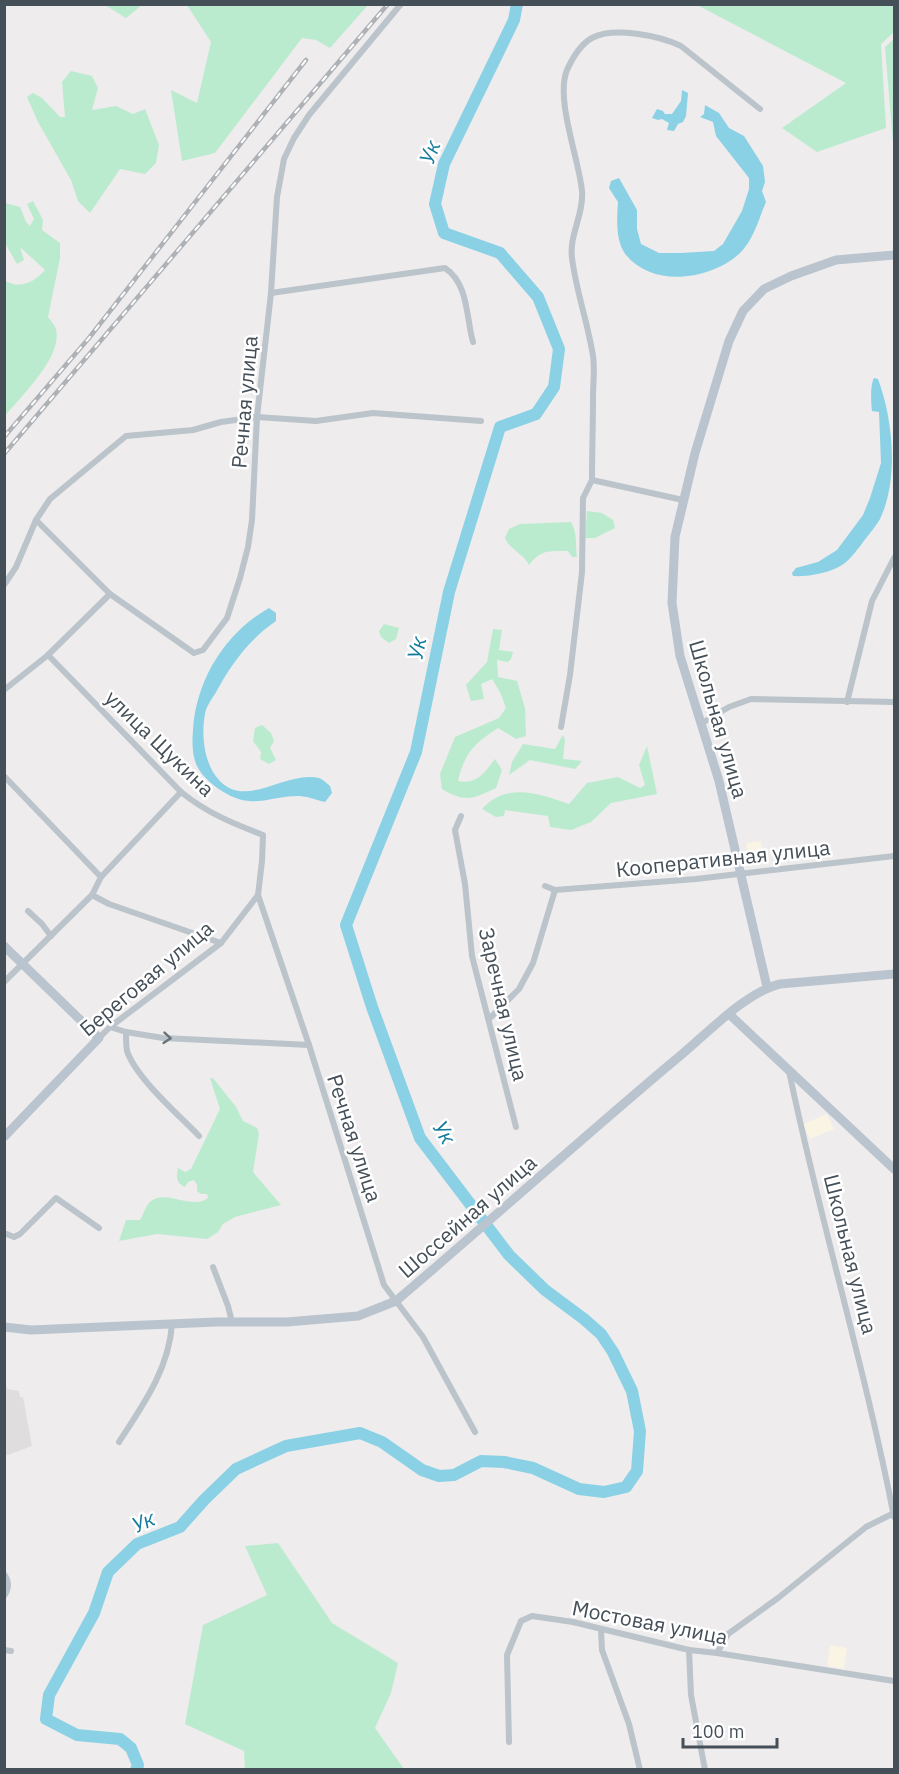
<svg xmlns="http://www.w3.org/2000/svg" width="899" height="1774" font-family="'IBM Plex Sans',sans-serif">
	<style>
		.commercial { fill: #faf4e4 }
		.education { fill: #dfdddd }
		.green { fill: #bbebcf }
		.water { fill: #8ad1e6 }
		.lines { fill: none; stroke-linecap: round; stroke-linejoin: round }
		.river { stroke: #8ad1e6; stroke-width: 12 }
		.street { stroke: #bbc3cb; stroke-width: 6 }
		.secondary { stroke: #bac4cf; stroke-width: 9 }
		.rail-casing { stroke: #aeb1b6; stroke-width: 4.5 }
		.rail { stroke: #fff; stroke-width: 2; stroke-dasharray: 7; stroke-linecap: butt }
		.oneway { stroke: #68727a }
		.labels { text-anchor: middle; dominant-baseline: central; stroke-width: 5; stroke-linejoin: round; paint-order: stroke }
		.street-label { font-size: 21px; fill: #454f58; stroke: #fff }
		.water-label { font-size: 22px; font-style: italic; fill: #147c9c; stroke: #fff }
	</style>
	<rect width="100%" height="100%" fill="#eeecec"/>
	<g class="commercial">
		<path d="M 761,841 L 764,862 L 749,864 L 746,843 Z"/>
		<path d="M 827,1114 L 834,1129 L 810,1139 L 803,1124 Z"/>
		<path d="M 830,1645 L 847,1648 L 844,1669 L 827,1666 Z"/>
	</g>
	<path class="education" d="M 4,1368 L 7,1389 L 19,1391 L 20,1397 L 23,1397 L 32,1446 L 5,1456 Z"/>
	<g class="green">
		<path d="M 105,5 L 142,4 L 142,5 L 126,18 Z"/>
		<path d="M 187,5 L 368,5 L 330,48 L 316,40 L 302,38 L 215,153 L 182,161 L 171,90 L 197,103 L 211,42 Z"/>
		<path d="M 697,5 L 894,5 L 894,32 L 881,44 L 886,128 L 817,152 L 782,128 L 846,83 Z"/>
		<path d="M 894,39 L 894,155 L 885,47 Z"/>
		<path d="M 71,71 L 92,76 L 98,88 L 92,110 L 116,106 L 133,114 L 145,109 L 159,145 L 156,163 L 145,174 L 120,169 L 90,213 L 78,201 L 71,180 L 38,122 L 27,97 L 33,93 L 42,98 L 60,117 L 65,117 L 62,82 Z"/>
		<path d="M 33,201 L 43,220 L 42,230 L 60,243 L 60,258 L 48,317 C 50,320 55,325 56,329 C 63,357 21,396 5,416 L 5,281 C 21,289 33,283 45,270 L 20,247 L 24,260 L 17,264 L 5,243 L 5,203 L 20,207 L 26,222 L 30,226 L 34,219 L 27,204 Z"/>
		<path d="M 587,511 L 602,513 L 613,520 L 615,528 L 595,538 L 585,538 Z"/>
		<path d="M 571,522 C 578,535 575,543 577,557 L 572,557 L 568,551 C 550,551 541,549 529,565 C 523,553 510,550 505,538 L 509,529 L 520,524 Z"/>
		<path d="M 384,624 L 399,628 L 396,639 L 389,643 L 381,637 L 379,631 Z"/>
		<path d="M 493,629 L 502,630 L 499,650 L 513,652 L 511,659 L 508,662 L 497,660 L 498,677 L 517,681 L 525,708 L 526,736 L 516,739 L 498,728 C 474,744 465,752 458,781 C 477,785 485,772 495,759 L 502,770 L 496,788 C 473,799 465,803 442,789 L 440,774 L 455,737 L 499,718 L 506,708 L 500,692 L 492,679 L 481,684 L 484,699 L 471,701 L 466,685 L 487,662 Z"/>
		<path d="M 262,725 L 271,733 L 274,741 L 270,748 L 276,760 L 269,764 L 260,759 L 261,752 L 253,741 L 255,728 Z"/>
		<path d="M 563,735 L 565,740 L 563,759 L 582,761 L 575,769 L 530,760 L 509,775 L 512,762 L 523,744 L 555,749 Z"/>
		<path d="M 647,746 L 657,794 L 611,803 L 591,822 L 571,830 L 550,827 L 548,816 L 505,810 L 504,816 L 496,817 L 482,809 C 506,782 539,793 569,804 L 587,783 L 618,777 L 640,788 L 645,785 L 639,765 Z"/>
		<path d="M 210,1078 L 213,1078 L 236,1107 L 243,1121 L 257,1128 L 259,1134 L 253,1172 L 281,1205 L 235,1217 L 223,1224 L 218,1232 L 207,1239 L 157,1234 L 119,1241 L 126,1220 L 140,1220 C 143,1215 145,1208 149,1203 C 164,1187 191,1211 208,1198 L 207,1194 L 201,1194 L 197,1191 L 197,1185 L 194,1180 L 188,1182 L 185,1187 C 176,1183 176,1177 178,1168 L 185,1172 L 191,1169 L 220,1109 Z"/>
		<path d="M 278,1543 L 332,1623 L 398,1663 L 391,1693 L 375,1728 L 404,1769 L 245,1769 L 244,1751 L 185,1724 L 203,1625 L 267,1595 L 245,1546 Z"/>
	</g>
	<g class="water">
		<path d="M 682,90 L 688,93 L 686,116 L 683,122 L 678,124 L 674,131 L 667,130 L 669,123 L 662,119 L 658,120 L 652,118 L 657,109 L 663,111 L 665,114 L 672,114 L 681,101 Z"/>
		<path d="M 705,105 L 719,113 L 729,128 L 744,136 L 763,166 L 765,182 L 762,191 L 766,202 C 758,220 754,240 739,254 C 710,280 653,288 626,255 C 615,241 617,218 618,202 L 609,188 L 611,181 L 619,178 L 637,210 L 637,229 L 641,244 L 659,253 L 681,253 L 714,251 L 723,244 L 742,211 L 749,189 L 749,178 L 716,136 L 713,122 L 700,117 L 704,114 Z"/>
		<path d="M 874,378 L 878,379 C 893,419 899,479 880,519 C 875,528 867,536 861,545 C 856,551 849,561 842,565 C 830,573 807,577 793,576 L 792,573 L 796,568 L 818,562 L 837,550 L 863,515 L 870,498 L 881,463 L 879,412 L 872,411 C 871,403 870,385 874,378 Z"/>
		<path d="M 269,608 L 276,613 L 276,621 C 249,639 230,666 215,694 C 211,700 206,707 205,714 C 201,735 204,764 219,780 C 246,810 285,770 319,778 C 322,779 327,783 330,786 L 332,793 L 325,802 C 316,800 307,796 298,796 C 270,796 255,809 227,794 C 216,788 202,777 197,766 C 192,756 192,742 193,730 C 196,680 225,633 269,608 Z"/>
	</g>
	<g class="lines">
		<path class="river" d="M 136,1770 L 138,1765 L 131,1748 L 120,1739 L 77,1735 L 46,1719 L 49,1695 L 94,1613 L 108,1572 L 137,1544 L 180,1527 L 204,1500 L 236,1469 L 286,1446 L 360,1433 L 382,1442 L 422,1470 L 439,1476 L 454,1475 L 481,1461 L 504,1462 L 533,1468 L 579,1489 L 604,1492 L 626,1487 L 637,1471 L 640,1431 L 632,1391 L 613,1352 L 601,1334 L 584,1319 L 545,1290 L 509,1255 L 420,1138 L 372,1007 L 346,925 L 416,752 L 449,592 L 500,427 L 536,414 L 554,387 L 559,349 L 538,297 L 500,253 L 444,233 L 435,204 L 444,164 L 514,20 L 517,4"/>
		<g class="street">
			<path d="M 271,293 L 445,268 C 469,284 466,318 473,342"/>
			<path d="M 592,480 L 683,500"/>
			<path d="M 36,520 L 110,594 L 194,653 L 203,650 L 227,618 L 240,578 L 248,547 L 252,520 L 257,417 L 271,293 L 277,197 L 284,159 L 294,138 L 309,115 L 401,4"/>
			<path d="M 4,585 L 16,567 L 36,520 L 50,499 L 126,436 L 193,430 L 221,422 L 257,417 L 316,421 L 373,413 L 481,421"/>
			<path d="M 48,655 L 181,792 C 207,813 232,823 263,835 L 262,861 L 258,895 L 309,1045 L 384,1285 L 423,1337 L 475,1432"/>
			<path d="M 4,690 L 48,655 L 110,594"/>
			<path d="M 847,702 L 872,601 L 894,558"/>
			<path d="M 702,723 L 729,707 L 751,699 L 894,702"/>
			<path d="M 561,727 L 570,675 L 582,572 L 583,498 L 592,480 C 592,452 593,425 593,397 C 593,384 595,369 593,356 C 588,323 576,291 572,258 C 569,235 584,214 582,191 C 579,159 555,99 567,70 C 572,59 581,44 592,38 C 613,26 660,36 681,46 L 760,109"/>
			<path d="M 4,776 L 101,877"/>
			<path d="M 461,816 L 455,830 L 465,884 L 472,956 L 516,1127"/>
			<path d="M 545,886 L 555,890 L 696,879 L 894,856"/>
			<path d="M 92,895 L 109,904 L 221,943"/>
			<path d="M 28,911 L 42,924 L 51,936"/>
			<path d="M 4,982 L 92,895 L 101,877 L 181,792"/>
			<path d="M 489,1019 L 519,989 L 533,963 L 555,890"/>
			<path d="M 110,1027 L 126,1032 L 163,1038 L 309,1045"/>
			<path d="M 126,1032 C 126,1038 126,1045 127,1051 C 136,1078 179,1115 199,1136"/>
			<path d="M 99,1038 L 110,1027 L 221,943 L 258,895"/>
			<path d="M 789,1071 C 820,1221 865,1367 894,1517"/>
			<path d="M 4,1233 L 14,1237 L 20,1234 L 56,1198 L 99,1228"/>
			<path d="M 213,1267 L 228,1306 L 232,1322"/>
			<path d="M 119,1442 C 143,1405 169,1369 172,1324"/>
			<path d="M 4,1574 C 9,1581 9,1589 4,1596"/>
			<path d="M 601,1630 L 602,1650 L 629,1724 L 640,1770"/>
			<path d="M 4,1650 L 11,1651"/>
			<path d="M 689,1650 L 691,1695 L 705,1770"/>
			<path d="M 717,1653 L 728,1634 L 778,1598 L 866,1527 L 894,1513"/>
			<path d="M 509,1742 L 507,1655 L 521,1621 L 532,1616 L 573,1622 L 689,1650 L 717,1653 L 894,1681"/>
		</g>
		<g class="secondary">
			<path d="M 4,946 L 99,1038 L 4,1137"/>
			<path d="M 767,987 L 719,781 L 680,656 L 672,603 L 675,537 L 695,453 L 729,341 L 743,311 L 764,289 L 791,276 L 836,260 L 894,255"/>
			<path d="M 729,1014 L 894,1169"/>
			<path d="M 4,1327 L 31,1330 L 216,1322 L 287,1322 L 358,1316 L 396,1301 C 490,1221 581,1139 675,1060 C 704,1037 745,992 780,984 L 894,974"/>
		</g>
		<defs>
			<g id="rail">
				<path d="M 4,437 L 89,338 L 306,60"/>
				<path d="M 4,454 L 388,4"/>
			</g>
		</defs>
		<use href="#rail" class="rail-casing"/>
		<use href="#rail" class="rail"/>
	</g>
	<defs><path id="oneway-chevron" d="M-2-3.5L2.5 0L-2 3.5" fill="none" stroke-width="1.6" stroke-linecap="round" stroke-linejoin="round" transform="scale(1.5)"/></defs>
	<use class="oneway" href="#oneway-chevron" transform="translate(167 1038) rotate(5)"/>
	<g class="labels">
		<g class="street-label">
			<text transform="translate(244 402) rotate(-85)">Речная улица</text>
			<text transform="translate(719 719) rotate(74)">Школьная улица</text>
			<text transform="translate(160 743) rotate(44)">улица Щукина</text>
			<text transform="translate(723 858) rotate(-6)">Кооперативная улица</text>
			<text transform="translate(146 978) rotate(-40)">Береговая улица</text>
			<text transform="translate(504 1004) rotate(77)">Заречная улица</text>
			<text transform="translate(355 1138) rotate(72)">Речная улица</text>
			<text transform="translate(467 1216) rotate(-41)">Шоссейная улица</text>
			<text transform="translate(851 1254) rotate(76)">Школьная улица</text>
			<text transform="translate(650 1622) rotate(11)">Мостовая улица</text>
		</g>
		<g class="water-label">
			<text transform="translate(429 152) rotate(-70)">Ук</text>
			<text transform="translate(416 648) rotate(-78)">Ук</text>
			<text transform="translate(445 1132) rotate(59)">Ук</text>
			<text transform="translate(143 1521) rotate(-24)">Ук</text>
		</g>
	</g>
	<rect width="899" height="1774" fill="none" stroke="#454f58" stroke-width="12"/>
	<path d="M683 1738v9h94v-9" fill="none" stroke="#454f58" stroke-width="3"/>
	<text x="692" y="1738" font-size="18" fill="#454f58" stroke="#ffffff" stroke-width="4.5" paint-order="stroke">100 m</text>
</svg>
